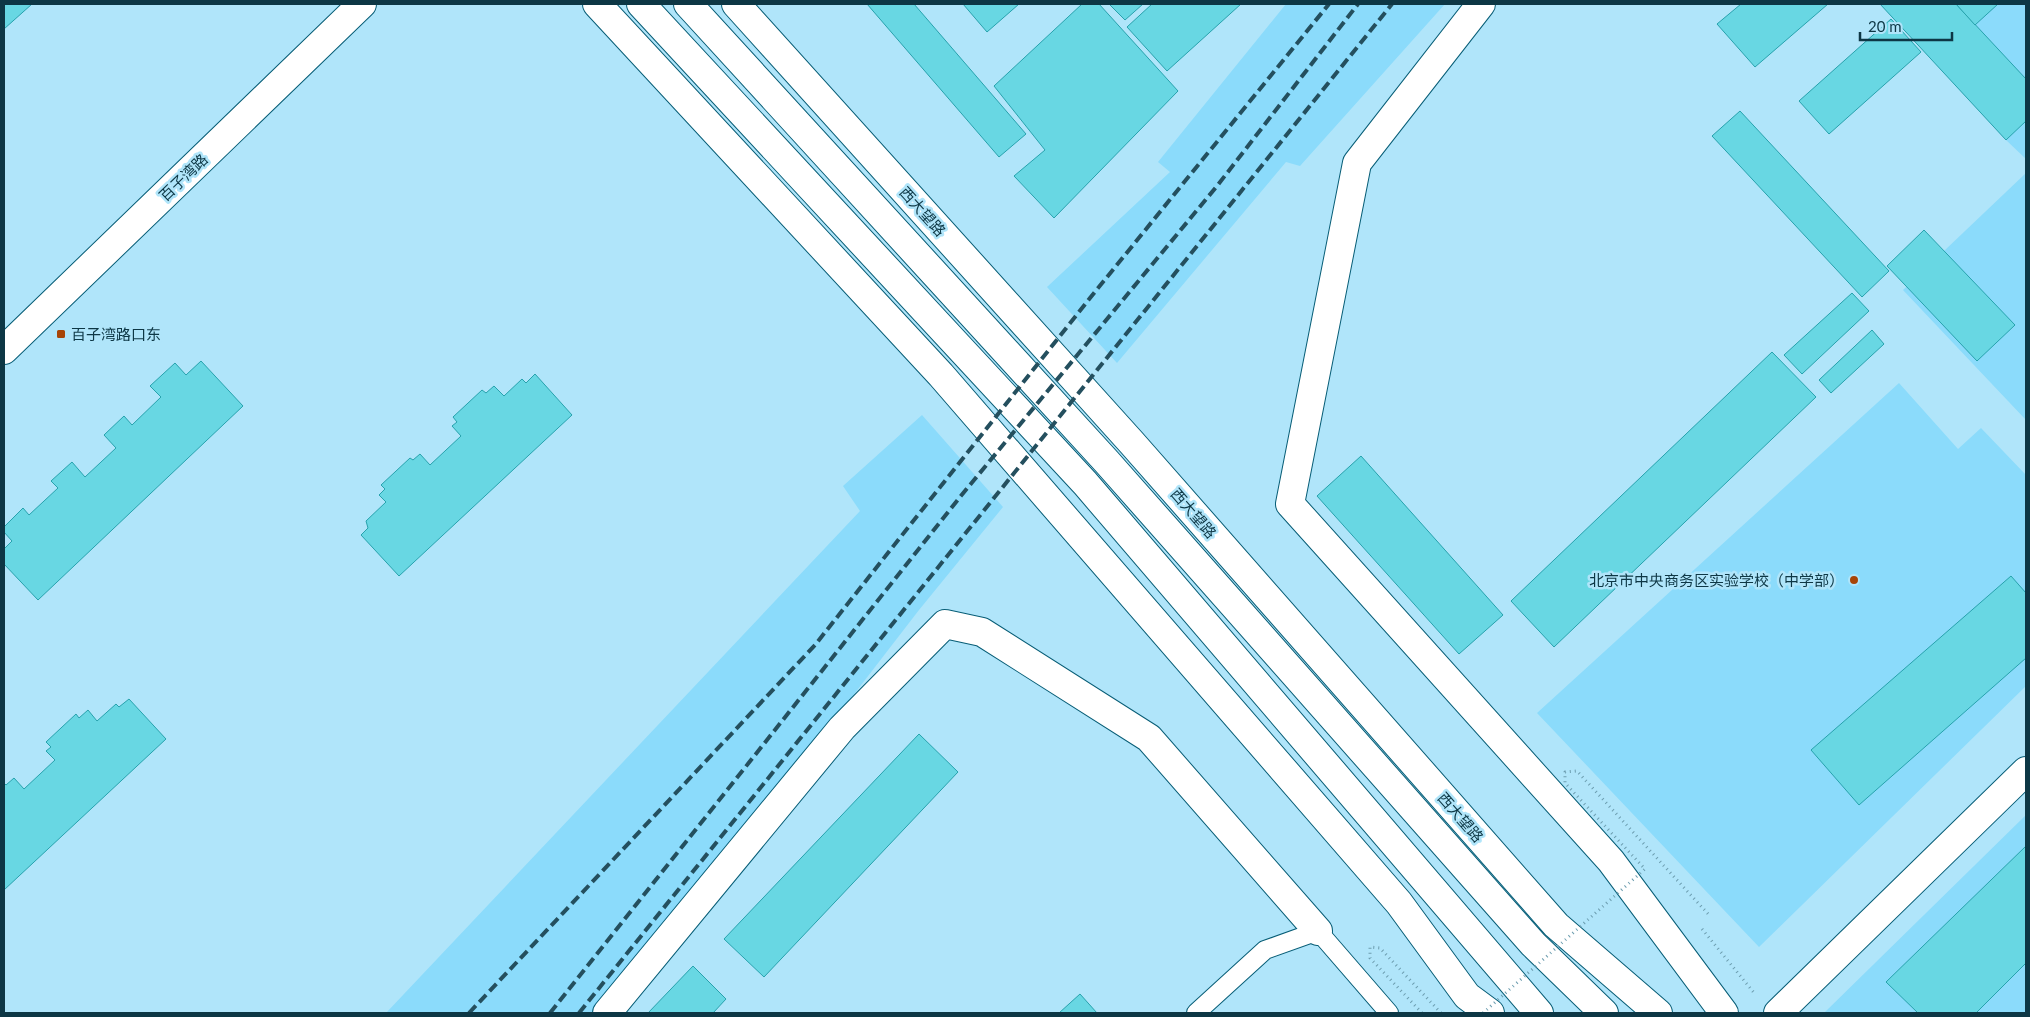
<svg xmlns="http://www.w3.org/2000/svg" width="2030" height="1017" font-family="Lato,'Noto Sans SC',sans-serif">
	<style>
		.built { fill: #8bdbfb }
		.building { fill: #68d7e3; stroke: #27a2ad }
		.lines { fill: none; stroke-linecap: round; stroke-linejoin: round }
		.lane-casing { stroke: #075d76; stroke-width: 20 }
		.street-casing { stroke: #075d76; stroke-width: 30 }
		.secondary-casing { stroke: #075d76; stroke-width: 30 }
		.primary-casing { stroke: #075d76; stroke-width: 30 }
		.path { stroke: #6c9daf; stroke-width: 3; stroke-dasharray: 1 4; stroke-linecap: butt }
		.lane { stroke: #fff; stroke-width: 18 }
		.street { stroke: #fff; stroke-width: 28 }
		.secondary { stroke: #fff; stroke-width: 28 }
		.primary { stroke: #fff; stroke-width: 28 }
		.rail { stroke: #244f5e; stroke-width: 4; stroke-dasharray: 10 5; stroke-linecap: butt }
		.path-bridge { stroke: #6c9daf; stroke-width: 3; stroke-dasharray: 1 4; stroke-linecap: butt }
		.poi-dot { fill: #a74406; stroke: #b0e5fa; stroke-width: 2 }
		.labels { text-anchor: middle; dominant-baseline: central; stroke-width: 5; stroke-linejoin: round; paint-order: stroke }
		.street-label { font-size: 15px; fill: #0d3745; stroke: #b0e5fa }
		.poi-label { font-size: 15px; fill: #0d3745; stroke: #b0e5fa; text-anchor: start }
	</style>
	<rect width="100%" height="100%" fill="#b0e5fa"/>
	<g class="built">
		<path d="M 1286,4 L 1445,4 L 1300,166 L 1286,162 L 1117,363 L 1047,287 L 1170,172 L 1158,162 Z"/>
		<path d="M 1881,4 L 2026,4 L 2026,159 L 2006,140 Z"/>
		<path d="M 2026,173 L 2026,420 L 1903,290 Z"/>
		<path d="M 1899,383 L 1958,449 L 1981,428 L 2026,475 L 2026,686 L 1759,947 L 1537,713 Z"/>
		<path d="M 922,415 L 1003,507 L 919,610 L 608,1013 L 386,1013 L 860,511 L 843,486 Z"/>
		<path d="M 2026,815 L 2026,1013 L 1824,1013 Z"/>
	</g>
	<g class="building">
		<path d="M 4,4 L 32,4 L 4,29 Z"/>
		<path d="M 867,4 L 914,4 L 1026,134 L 999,157 Z"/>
		<path d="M 963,4 L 1019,4 L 987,32 Z"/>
		<path d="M 1082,4 L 1099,4 L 1178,91 L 1054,218 L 1014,176 L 1045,150 L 994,86 Z"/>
		<path d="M 1109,4 L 1143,4 L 1125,20 Z"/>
		<path d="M 1152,4 L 1241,4 L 1167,71 L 1127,27 Z"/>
		<path d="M 1741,4 L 1828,4 L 1755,67 L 1717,24 Z"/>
		<path d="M 1880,4 L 1956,4 L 2026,79 L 2026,121 L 2006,140 Z"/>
		<path d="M 1956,4 L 1998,4 L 1975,25 Z"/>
		<path d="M 1891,19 L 1921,52 L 1829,134 L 1799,101 Z"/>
		<path d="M 1740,111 L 1889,271 L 1862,297 L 1712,136 Z"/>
		<path d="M 1924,230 L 2015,325 L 1977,361 L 1887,266 Z"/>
		<path d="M 1852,293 L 1869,311 L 1802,374 L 1784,355 Z"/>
		<path d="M 1872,330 L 1884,344 L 1831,393 L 1819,380 Z"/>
		<path d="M 1772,352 L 1816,397 L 1554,647 L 1511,601 Z"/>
		<path d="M 201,361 L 243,406 L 38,600 L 4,564 L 4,549 L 12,541 L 4,532 L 4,527 L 23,508 L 29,515 L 58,488 L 51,481 L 72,462 L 85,477 L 116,448 L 104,435 L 124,416 L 132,425 L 161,397 L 150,386 L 175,363 L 186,375 Z"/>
		<path d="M 535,374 L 572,415 L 399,576 L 361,535 L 368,528 L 366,521 L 386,502 L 379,495 L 385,489 L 381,485 L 410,458 L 413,460 L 420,454 L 430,465 L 461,436 L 452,426 L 457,422 L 453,417 L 482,390 L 486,393 L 494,386 L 504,396 L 522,379 L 526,383 Z"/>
		<path d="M 1361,456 L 1503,615 L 1459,654 L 1317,496 Z"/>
		<path d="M 2011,576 L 2026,593 L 2026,658 L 1859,805 L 1811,750 Z"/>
		<path d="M 129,699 L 166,739 L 4,890 L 4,783 L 6,785 L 14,778 L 24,789 L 55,760 L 46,751 L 51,747 L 46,742 L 76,714 L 79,718 L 88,710 L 97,721 L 116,704 L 119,707 Z"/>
		<path d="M 919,734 L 958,772 L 764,977 L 724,939 Z"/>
		<path d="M 2026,846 L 2026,963 L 1976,1013 L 1918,1013 L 1886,982 Z"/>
		<path d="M 693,966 L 726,999 L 713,1013 L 648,1013 Z"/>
		<path d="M 1080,994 L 1097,1013 L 1059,1013 Z"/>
	</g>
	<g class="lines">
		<defs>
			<path id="lane" d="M 1196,1013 L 1265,950 L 1318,931 L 1389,1013"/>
			<g id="street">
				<path d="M 1481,4 L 1357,163 L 1290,504 L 1611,861 L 1724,1013"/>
				<path d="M 607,1013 L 842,728 L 945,624 L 982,632 L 1149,738 L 1318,931"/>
				<path d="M 1778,1013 L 2026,771"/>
			</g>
			<g id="secondary">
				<path d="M 597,4 L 941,375 L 1399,903 L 1467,996 L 1490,1013"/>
				<path d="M 736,4 L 1132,443 L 1556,925 L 1658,1013"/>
				<path d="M 4,350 L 362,4"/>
			</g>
			<g id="primary">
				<path d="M 641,4 L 1085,483 L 1539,1013"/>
				<path d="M 688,4 L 1107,462 L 1533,944 L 1604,1013"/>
			</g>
		</defs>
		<use href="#lane" class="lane-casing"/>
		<use href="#street" class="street-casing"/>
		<use href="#secondary" class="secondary-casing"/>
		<use href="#primary" class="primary-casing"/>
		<path class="path" d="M 1702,929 L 1755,994"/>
		<use href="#lane" class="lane"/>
		<use href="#street" class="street"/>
		<use href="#secondary" class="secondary"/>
		<use href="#primary" class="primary"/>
		<g class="rail">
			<path d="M 469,1013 L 815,645 L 1090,298 L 1329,4"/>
			<path d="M 550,1013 L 960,497 L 1217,186 L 1358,4"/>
			<path d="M 579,1013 L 1392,4"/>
		</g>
		<g class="path-bridge">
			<path d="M 1422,1013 L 1370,958 L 1370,947 L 1380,948 L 1441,1013"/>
			<path d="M 1483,1013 L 1645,869 L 1565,783 L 1565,772 L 1577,771 L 1710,916"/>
		</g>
	</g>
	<g class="poi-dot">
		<rect x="56" y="329" width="10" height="10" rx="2.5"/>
		<circle cx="1854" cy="580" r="5"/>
	</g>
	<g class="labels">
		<g class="street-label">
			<text transform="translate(183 177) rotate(-44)">百子湾路</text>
			<text transform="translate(923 211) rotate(48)">西大望路</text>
			<text transform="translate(1194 513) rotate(49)">西大望路</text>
			<text transform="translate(1461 817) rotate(49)">西大望路</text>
		</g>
		<g class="poi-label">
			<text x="71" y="334">百子湾路口东</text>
			<text x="1844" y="580" text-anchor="end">北京市中央商务区实验学校（中学部）</text>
		</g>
	</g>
	<rect width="2030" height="1017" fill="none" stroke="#0d3745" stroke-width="10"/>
	<path d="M1860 32v8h92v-8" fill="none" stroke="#0d3745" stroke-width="2.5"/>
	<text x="1868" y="32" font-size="15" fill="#0d3745" stroke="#b0e5fa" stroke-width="4" paint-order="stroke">20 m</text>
</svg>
